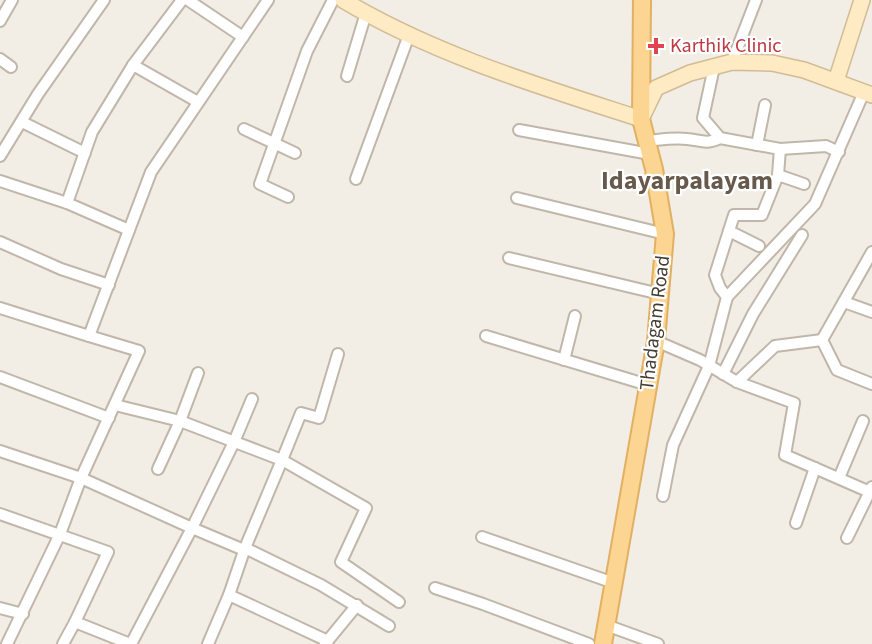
<svg xmlns="http://www.w3.org/2000/svg" width="872" height="644" font-family="'Source Sans 3',sans-serif">
	<style>
		.lines { fill: none; stroke-linecap: round; stroke-linejoin: round }
		.street-casing { stroke: #c0b7aa; stroke-width: 14 }
		.secondary-casing { stroke: #d2bc95; stroke-width: 18 }
		.primary-casing { stroke: #e2b062; stroke-width: 20 }
		.street { stroke: #fff; stroke-width: 10 }
		.secondary { stroke: #feeac3; stroke-width: 15 }
		.primary { stroke: #fdd592; stroke-width: 16 }
		.health-dot { fill: #e0444e; stroke: #fff; stroke-width: 2 }
		.labels { text-anchor: middle; dominant-baseline: central; stroke-width: 4.5; stroke-linejoin: round; paint-order: stroke }
		.health-label { font-size: 20px; fill: #be3a42; stroke: #fff; text-anchor: start }
		.street-label { font-size: 20px; fill: #443d34; stroke: #fff }
		.district-label { font-size: 26px; font-weight: bold; fill: #675a4c; stroke: #fff }
	</style>
	<rect width="100%" height="100%" fill="#f2ede5"/>
	<g class="lines">
		<defs>
			<g id="street">
				<path d="M 188,0 L 243,37"/>
				<path d="M 0,21 L 12,0"/>
				<path d="M 0,59 L 11,67"/>
				<path d="M 732,62 L 756,0"/>
				<path d="M 133,65 L 198,102"/>
				<path d="M 714,67 L 703,118 L 720,138 L 780,149 L 826,146 L 839,152"/>
				<path d="M 347,76 L 366,13"/>
				<path d="M 22,122 L 85,153"/>
				<path d="M 244,129 L 295,153"/>
				<path d="M 519,130 L 650,154"/>
				<path d="M 646,141 C 659,140 674,137 687,139 C 700,140 706,145 720,138"/>
				<path d="M 757,145 L 765,105"/>
				<path d="M 0,156 L 38,94 L 104,0"/>
				<path d="M 778,175 L 804,184"/>
				<path d="M 356,179 L 409,35"/>
				<path d="M 0,181 L 67,203 L 129,230"/>
				<path d="M 288,197 L 260,184 L 307,51 L 333,0"/>
				<path d="M 517,198 L 665,234"/>
				<path d="M 67,203 L 92,132 L 133,65 L 182,0"/>
				<path d="M 729,231 L 759,246"/>
				<path d="M 0,242 L 61,269 L 109,285"/>
				<path d="M 509,258 L 660,294"/>
				<path d="M 727,297 L 815,204 L 864,92"/>
				<path d="M 844,302 L 872,312"/>
				<path d="M 0,308 L 89,336 L 151,172 L 268,0"/>
				<path d="M 486,336 L 648,385"/>
				<path d="M 822,340 L 837,370 L 872,384"/>
				<path d="M 656,341 L 700,360 L 737,382 L 794,403 L 785,455 L 872,493"/>
				<path d="M 338,354 L 319,418 L 301,413 L 282,460 L 366,508 L 341,562 L 399,602"/>
				<path d="M 564,360 L 575,316"/>
				<path d="M 723,374 L 753,314 L 802,235"/>
				<path d="M 0,377 L 109,418"/>
				<path d="M 737,382 L 775,346 L 822,340 L 872,252"/>
				<path d="M 115,405 L 180,421 L 282,460 L 245,548 L 229,595 L 208,644"/>
				<path d="M 0,451 L 81,478 L 192,528 L 234,442 L 252,399"/>
				<path d="M 158,469 L 180,421 L 198,373"/>
				<path d="M 839,478 L 863,421"/>
				<path d="M 663,496 L 673,445 L 709,366 L 727,297 L 720,288 L 715,275 L 734,215 L 762,215 L 778,175 L 780,149"/>
				<path d="M 0,514 L 108,552 L 75,622 L 130,644"/>
				<path d="M 796,523 L 815,468"/>
				<path d="M 482,537 L 614,583"/>
				<path d="M 847,538 L 872,487"/>
				<path d="M 245,548 L 321,585 L 389,626"/>
				<path d="M 435,588 L 483,604 L 589,644"/>
				<path d="M 229,595 L 328,641"/>
				<path d="M 0,608 L 23,614"/>
				<path d="M 606,625 L 658,644"/>
				<path d="M 7,644 L 60,534 L 81,478 L 139,351 L 89,336"/>
				<path d="M 63,644 L 75,622"/>
				<path d="M 131,644 L 192,528 L 244,550"/>
				<path d="M 325,644 L 357,605"/>
			</g>
			<g id="secondary">
				<path d="M 343,0 C 435,55 539,86 641,119 L 656,88 L 690,73 L 732,62 L 772,63 L 804,70 L 872,95"/>
				<path d="M 836,81 L 862,0"/>
			</g>
			<path id="primary" d="M 603,644 L 656,341 L 665,234 L 654,169 L 641,119 L 642,0"/>
		</defs>
		<use href="#street" class="street-casing"/>
		<use href="#secondary" class="secondary-casing"/>
		<use href="#primary" class="primary-casing"/>
		<use href="#street" class="street"/>
		<use href="#secondary" class="secondary"/>
		<use href="#primary" class="primary"/>
	</g>
	<path class="health-dot" d="M653 37h6v6h6v6h-6v6h-6v-6h-6v-6h6z"/>
	<g class="labels">
		<g class="health-label">
			<text x="670" y="46">Karthik Clinic</text>
		</g>
		<g class="street-label">
			<text transform="translate(655 323) rotate(-83)">Thadagam Road</text>
		</g>
		<g class="district-label">
			<text x="687" y="180">Idayarpalayam</text>
		</g>
	</g>
</svg>
